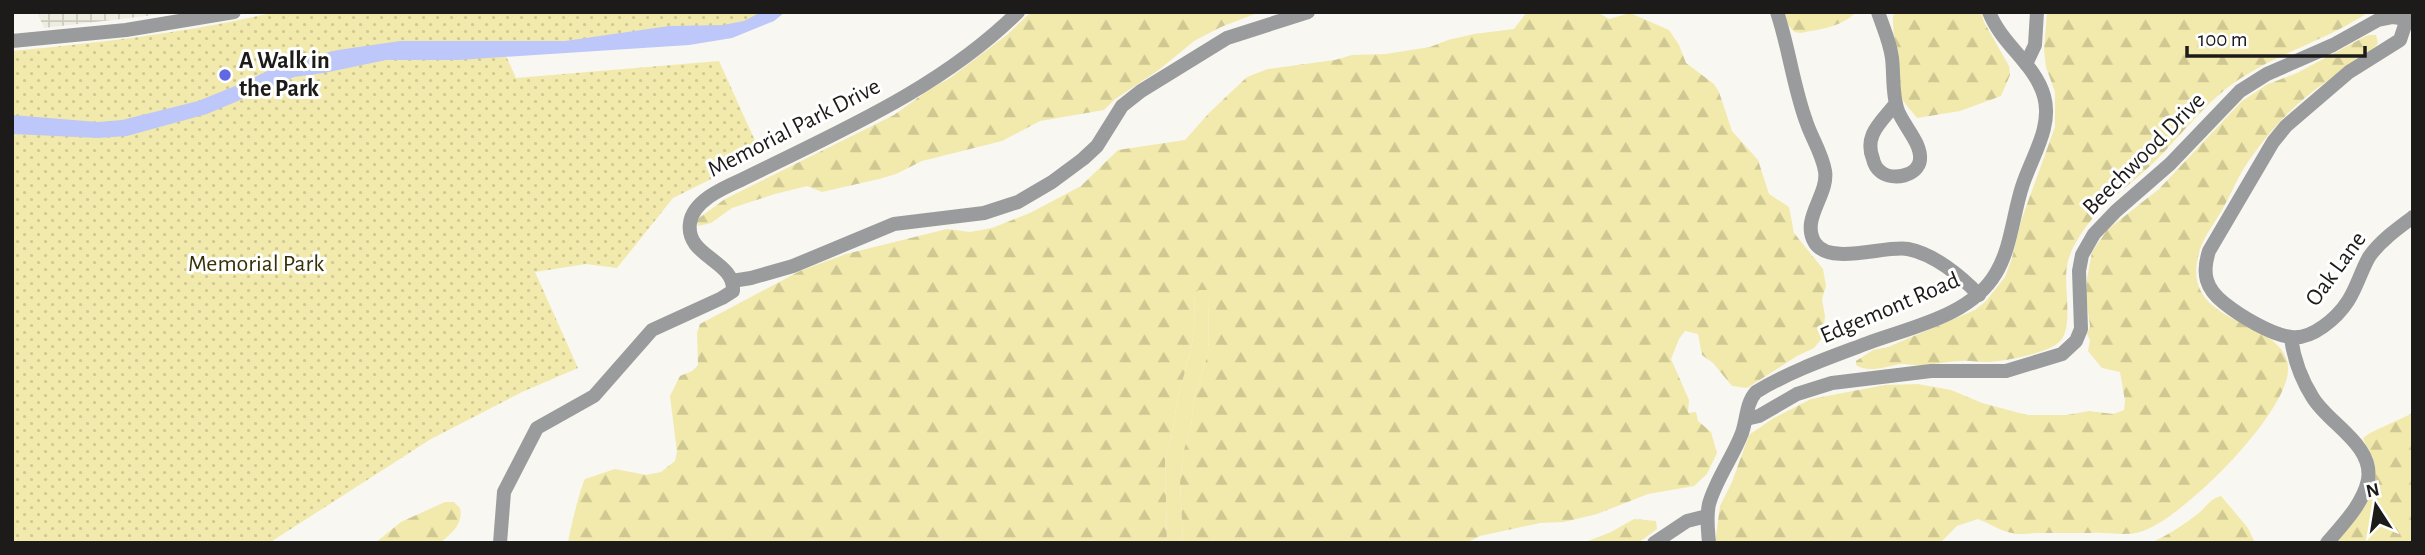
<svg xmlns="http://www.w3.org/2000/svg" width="2425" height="555" font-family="'Alegreya Sans',sans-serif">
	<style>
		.industrial { fill: url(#industrial-grid) }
		.grass { fill: #f2eaac }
		.forest { fill: url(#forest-firs) }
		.park { fill: url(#park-dots) }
		.water { fill: #bdc7f9 }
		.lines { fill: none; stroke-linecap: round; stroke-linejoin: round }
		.minor { stroke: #9a9b9d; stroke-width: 14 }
		.poi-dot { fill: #6069e1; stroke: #fff; stroke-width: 2.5 }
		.labels { text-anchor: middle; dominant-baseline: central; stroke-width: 6; stroke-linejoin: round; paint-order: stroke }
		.poi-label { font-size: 24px; font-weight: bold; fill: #1c1b19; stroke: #fff; text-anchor: start }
		.street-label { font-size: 24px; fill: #1c1b19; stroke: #fff }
		.park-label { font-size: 24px; fill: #373106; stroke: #fff }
	</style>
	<defs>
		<pattern id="industrial-grid" width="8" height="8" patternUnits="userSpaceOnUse" patternTransform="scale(1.75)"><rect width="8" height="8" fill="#efede0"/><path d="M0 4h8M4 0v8" fill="none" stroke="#cccbc0"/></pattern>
		<pattern id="forest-firs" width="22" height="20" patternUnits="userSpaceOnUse" patternTransform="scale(1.75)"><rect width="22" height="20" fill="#f2eaac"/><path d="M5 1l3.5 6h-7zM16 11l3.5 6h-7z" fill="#cfc893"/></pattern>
		<pattern id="park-dots" width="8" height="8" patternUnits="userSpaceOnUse" patternTransform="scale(1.75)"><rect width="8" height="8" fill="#f2eaac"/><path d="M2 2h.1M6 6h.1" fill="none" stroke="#cfc893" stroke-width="1.8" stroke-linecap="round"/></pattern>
	</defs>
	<rect width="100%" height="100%" fill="#f8f7f1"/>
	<path class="industrial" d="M 37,12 L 180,12 L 44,28 Z"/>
	<path class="grass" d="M 1199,290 L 1208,290 L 1209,293 L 1208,354 L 1195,394 L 1191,426 L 1183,453 L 1180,483 L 1183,543 L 1167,543 L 1165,460 L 1171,440 L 1178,397 L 1191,350 L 1195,323 L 1194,294 Z"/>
	<g class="forest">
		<path d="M 1031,12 L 1260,12 L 1221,27 L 1194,41 L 1160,69 L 1114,100 L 1104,110 L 1040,121 L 1002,141 L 922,161 L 896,174 L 879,179 L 822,192 L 807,186 L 775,194 L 732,208 L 711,223 L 698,226 L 697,222 L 699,218 L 725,199 L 894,115 L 930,89 L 950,78 L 1008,34 Z"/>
		<path d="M 1527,12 L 1597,12 L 1609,19 L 1630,13 L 1669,30 L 1679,45 L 1686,63 L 1714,84 L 1719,92 L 1732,131 L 1758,160 L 1769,194 L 1789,207 L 1794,233 L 1823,269 L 1826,286 L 1822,299 L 1825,316 L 1823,337 L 1814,348 L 1797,356 L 1747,388 L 1732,386 L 1713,363 L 1702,355 L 1698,334 L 1685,331 L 1679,339 L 1671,359 L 1689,400 L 1688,413 L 1696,412 L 1698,421 L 1711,432 L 1717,453 L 1707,474 L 1694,486 L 1648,494 L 1597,514 L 1564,522 L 1540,523 L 1480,536 L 1466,543 L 1183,543 L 1180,483 L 1183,453 L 1191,426 L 1195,394 L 1208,354 L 1209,293 L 1208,290 L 1199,290 L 1194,294 L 1195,323 L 1191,350 L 1178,397 L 1171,440 L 1165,460 L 1167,543 L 568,543 C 569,534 581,485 585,479 L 615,469 L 646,475 L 661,472 L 675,461 L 677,452 L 670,396 L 680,376 L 692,371 L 698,365 L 697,333 L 700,324 L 800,271 L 846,254 L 947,229 L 970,232 L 992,228 L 1030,213 L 1081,186 L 1118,150 L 1185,140 L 1209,113 L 1247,77 L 1268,69 L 1335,60 L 1352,55 L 1386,54 L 1430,47 L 1448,40 L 1474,34 L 1514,29 Z"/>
		<path d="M 1783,12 L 1856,12 C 1842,27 1820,29 1801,33 C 1790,33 1787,22 1783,12 Z"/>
		<path d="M 1898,12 L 1981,12 L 1984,22 L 2009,66 L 2010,75 L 2001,96 L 1960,111 L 1917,118 C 1913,112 1906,106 1903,100 C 1899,94 1892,23 1893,15 Z"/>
		<path d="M 2047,12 L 2369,12 C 2330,38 2285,51 2246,75 C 2207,98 2182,136 2150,166 C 2129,186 2105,201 2088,224 C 2079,236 2069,252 2067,266 C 2063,287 2075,330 2058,343 C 2045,354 2004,361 1987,362 C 1978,362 1969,360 1960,361 C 1948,361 1935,365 1923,365 C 1916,366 1909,364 1902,364 C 1886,366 1870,374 1856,365 L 1856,361 L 1873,350 L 1888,347 L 1975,310 L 1986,301 L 2005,277 L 2012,258 L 2021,221 L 2055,127 L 2055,92 L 2046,67 L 2044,50 Z"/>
		<path d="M 2368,35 L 2376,35 L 2378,43 C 2373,51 2364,53 2357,58 C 2350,63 2344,69 2337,75 C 2328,81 2319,86 2311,93 C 2284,114 2263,139 2244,168 C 2236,181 2230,196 2222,210 C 2214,224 2201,240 2198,257 C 2181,329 2290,318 2288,370 C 2287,414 2184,517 2143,531 C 2126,537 2109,532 2091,533 C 2073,533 2056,533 2038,533 C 2030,533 2020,535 2012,533 C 2000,531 1989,523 1978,519 L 1957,526 L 1940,543 L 1715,543 L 1720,506 L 1732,482 L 1749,435 L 1772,419 L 1811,399 L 1885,385 L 1918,384 L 1951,390 L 1982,403 L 2027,415 L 2067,415 L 2089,411 L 2113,414 L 2124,410 L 2125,401 L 2120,372 L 2102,368 L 2088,351 L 2090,340 L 2087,334 L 2090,326 L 2086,297 L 2087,279 L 2092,252 L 2107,230 L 2159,189 L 2242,101 L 2268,84 L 2297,73 Z"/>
		<path d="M 2413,413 L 2413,543 L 2333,543 C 2353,521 2376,503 2374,471 C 2373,460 2367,448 2363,438 L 2370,433 Z"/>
		<path d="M 2221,496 L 2248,528 L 2255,543 L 2151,543 C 2168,535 2185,524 2199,513 C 2207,506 2210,499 2221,496 Z"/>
		<path d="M 445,502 L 454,502 L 460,508 C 464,524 451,534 440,543 L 375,543 L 401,522 Z"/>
		<path d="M 1634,519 L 1656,521 L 1657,529 L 1638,543 L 1583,543 L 1611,532 Z"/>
	</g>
	<path class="park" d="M 275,12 L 768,12 L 727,32 L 506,56 L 516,78 L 719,61 L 761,154 L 673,198 L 617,268 L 586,264 L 535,272 L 578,368 L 522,392 L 431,439 L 269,543 L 12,543 L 12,51 C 101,42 188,33 275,12 Z"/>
	<path class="water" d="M 761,12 L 785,12 L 774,21 L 732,38 L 689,45 L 458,60 L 386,60 L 324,73 L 294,77 L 207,114 L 127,136 L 98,138 L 12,134 L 12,115 L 98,122 L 122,120 L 198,101 L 245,82 L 283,63 L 338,50 L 400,41 L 565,41 L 669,26 L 723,25 L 744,21 Z"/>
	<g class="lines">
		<g class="minor">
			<path d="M 1777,12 C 1789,48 1793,85 1806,121 C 1811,137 1822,153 1825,171 C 1829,195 1800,219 1815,243 C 1830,266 1885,245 1908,249 C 1934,254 1961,276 1979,295"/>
			<path d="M 1878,12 C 1883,27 1890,42 1892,58 C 1894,75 1892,96 1898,111 C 1904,126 1922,144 1920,160 C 1918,176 1893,181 1881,172 C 1877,169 1874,164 1873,159 C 1863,134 1883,121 1896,103"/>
			<path d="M 2413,18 L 2407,19 L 2400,40 L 2349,72 L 2286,126 L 2273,142 L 2209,251 C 2202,273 2205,288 2224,303 C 2239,315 2271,335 2291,337 C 2312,340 2337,318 2348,301 C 2357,287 2361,271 2369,257 C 2380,241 2398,228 2413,217"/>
			<path d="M 12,41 L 126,30 L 234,12"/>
			<path d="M 2026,64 L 2035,45 L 2037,12"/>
			<path d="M 732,281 L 751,278 L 793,266 L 894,224 L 984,213 L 1018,202 L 1052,182 L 1083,159 L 1097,146 L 1122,106 L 1141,91 L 1227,38 L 1308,12"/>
			<path d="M 2291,338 C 2294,360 2301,379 2313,398 C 2329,424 2374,445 2368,480 C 2363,504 2343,524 2327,543"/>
			<path d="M 1746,419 L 1759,416 L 1797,394 L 1832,383 L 1931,371 L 2006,371 L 2062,354 L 2076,341 L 2081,329 L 2079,271 L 2082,255 L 2094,234 L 2116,211 L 2170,164 L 2240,91 L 2267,74 L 2333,45 L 2378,20 L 2393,17 L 2407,19"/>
			<path d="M 500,543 L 504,492 L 537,428 L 594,396 L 652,330 L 722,298 L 733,291 C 735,260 685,257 690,223 C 693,201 723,188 741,180 C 838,132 940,89 1018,12"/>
			<path d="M 1654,543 L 1687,521 L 1707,516"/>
			<path d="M 1709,543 C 1708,530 1706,517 1709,504 C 1716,479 1733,457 1742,433 C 1747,419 1746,403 1756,392 C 1790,371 1831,357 1868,343 C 1911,327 1971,316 1996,273 C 2011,248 2013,215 2022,187 C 2031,158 2053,127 2044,96 C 2035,64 2002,45 1989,12"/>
		</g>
	</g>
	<circle class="poi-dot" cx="225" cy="75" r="7"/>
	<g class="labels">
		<g class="poi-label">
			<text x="239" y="61">A Walk in<tspan x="239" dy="28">the Park</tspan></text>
		</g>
		<g class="street-label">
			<text transform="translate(794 128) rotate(-27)">Memorial Park Drive</text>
			<text transform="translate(2144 154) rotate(-45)">Beechwood Drive</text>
			<text transform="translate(2336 269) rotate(-54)">Oak Lane</text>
			<text transform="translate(1890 308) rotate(-23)">Edgemont Road</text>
		</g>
		<g class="park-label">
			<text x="256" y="264">Memorial Park</text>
		</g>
	</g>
	<rect width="2425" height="555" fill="none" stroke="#1c1b19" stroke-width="28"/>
	<g transform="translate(2376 506) rotate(348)" stroke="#ffffff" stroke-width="5" paint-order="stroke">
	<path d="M0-5L12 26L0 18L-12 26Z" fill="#1c1b19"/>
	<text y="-10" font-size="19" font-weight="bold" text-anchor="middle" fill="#1c1b19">N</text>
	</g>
	<path d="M2187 46v10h178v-10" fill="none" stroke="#1c1b19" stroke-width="3.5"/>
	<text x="2198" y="46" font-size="21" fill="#1c1b19" stroke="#ffffff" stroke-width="5" paint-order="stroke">100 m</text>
</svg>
